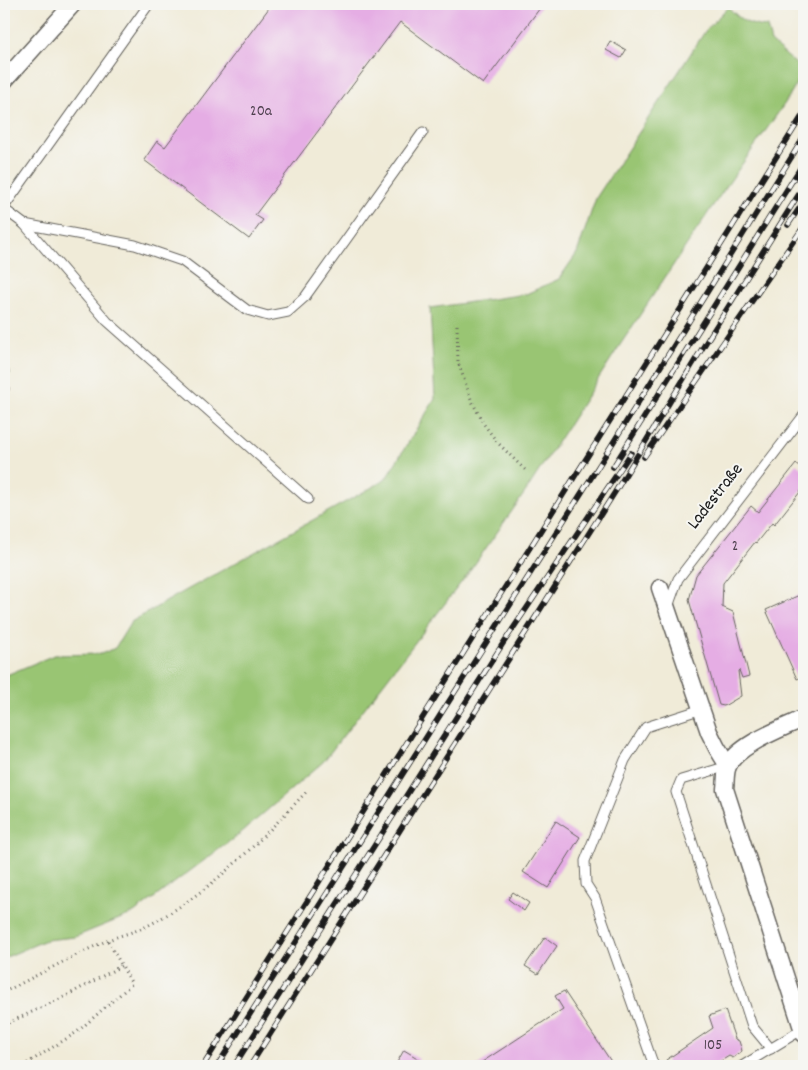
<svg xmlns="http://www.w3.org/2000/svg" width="808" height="1070" font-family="Dekko,sans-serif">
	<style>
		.green { fill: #99c573; stroke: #5a7048 }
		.building { fill: #e5ade4 }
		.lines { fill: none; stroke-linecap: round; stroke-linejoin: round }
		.service-casing { stroke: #66645e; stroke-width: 11 }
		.minor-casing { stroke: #66645e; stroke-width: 19 }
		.path { stroke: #66645e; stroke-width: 3; stroke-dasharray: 1 4; stroke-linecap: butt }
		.service { stroke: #fff; stroke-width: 9 }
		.minor { stroke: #fff; stroke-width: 16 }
		.rail-casing { stroke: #1c1c1c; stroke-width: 5.5 }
		.rail { stroke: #f6f6f2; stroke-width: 4; stroke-dasharray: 11; stroke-linecap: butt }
		.labels { text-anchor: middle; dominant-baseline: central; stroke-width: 4; stroke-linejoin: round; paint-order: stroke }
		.number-label { font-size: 15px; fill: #4e404e }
		.street-label { font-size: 18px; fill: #1c1c1c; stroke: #f6f6f2 }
	</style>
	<rect width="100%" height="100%" fill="#f6f6f2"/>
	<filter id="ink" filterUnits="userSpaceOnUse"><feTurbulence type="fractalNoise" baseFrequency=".02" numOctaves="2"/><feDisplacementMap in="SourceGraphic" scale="10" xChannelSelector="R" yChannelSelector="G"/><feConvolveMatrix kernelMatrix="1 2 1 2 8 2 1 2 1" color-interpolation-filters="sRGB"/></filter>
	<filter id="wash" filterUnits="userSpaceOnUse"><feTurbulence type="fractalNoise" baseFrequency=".0096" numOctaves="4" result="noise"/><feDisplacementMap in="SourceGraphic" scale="20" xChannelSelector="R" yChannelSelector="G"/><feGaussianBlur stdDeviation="1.12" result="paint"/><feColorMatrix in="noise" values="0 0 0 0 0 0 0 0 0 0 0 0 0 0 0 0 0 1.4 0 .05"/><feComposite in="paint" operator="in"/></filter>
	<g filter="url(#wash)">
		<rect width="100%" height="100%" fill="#f0ebd8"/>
		<path class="green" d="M 728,7 C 742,21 747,25 767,27 L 771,42 L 804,71 L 785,103 L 712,207 L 622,342 L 526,491 L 470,571 L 323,762 L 242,832 L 134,913 L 75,937 L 46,940 L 4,958 L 4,676 L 54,655 L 101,654 L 115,648 L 131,622 L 174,597 L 385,480 L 435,399 L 430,308 L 526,294 L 559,279 L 577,253 L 596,198 L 706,30 Z"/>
		<g id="blocks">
			<g class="building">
				<path d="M 272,4 L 543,4 L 483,84 L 400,22 L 255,215 L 263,220 L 249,239 L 144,160 L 157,141 L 165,147 Z"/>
				<path d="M 610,41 L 626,50 L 621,58 L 606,50 Z"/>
				<path d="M 796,464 L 804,470 L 804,487 L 774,525 L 772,523 L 756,543 L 755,542 L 723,583 L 722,607 L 733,612 L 749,676 L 742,678 L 739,670 L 738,671 L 741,696 L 724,706 L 719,705 L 689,600 L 696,575 L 751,506 L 758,512 Z"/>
				<path d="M 804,593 L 804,676 L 797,679 L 766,610 Z"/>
				<path d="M 556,821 L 580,837 L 548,888 L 523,872 Z"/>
				<path d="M 513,892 L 529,903 L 524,911 L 508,899 Z"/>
				<path d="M 545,937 L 557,946 L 538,974 L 525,966 Z"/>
				<path d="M 564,991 L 614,1066 L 476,1066 L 563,1009 L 555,996 Z"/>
				<path d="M 725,1010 L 735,1039 L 739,1041 L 742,1051 L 733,1058 L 729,1056 L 713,1066 L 668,1066 L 666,1060 L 713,1028 L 709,1016 Z"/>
				<path d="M 404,1050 L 419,1059 L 415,1066 L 395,1066 Z"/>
			</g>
		</g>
	</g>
	<g filter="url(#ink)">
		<use href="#blocks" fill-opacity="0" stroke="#66645e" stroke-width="1"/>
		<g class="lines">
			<defs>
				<g id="service">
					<path d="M 4,207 L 149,4"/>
					<path d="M 4,209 L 24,224 L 135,245 L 182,261 L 247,310 L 268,316 L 288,312 L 305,297 L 423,132"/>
					<path d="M 24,224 L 107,321 L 308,499"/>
					<path d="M 4,372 L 4,389"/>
					<path d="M 668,607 L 678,579 L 804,415"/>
					<path d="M 728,766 L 681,780 L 676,792 L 752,1026 L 771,1049"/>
					<path d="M 654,1066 L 595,898 L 586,884 L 585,861 L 625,760 L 646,727 L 702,709"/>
					<path d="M 742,1066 L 803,1029"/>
				</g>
				<g id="minor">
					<path d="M 4,81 L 73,4"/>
					<path d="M 660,588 L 709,732 L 717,748 L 728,766"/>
					<path d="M 804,718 C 784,728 738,744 728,766 C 725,773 726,781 725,789 L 804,1034"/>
				</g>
			</defs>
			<use href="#service" class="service-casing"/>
			<use href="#minor" class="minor-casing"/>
			<g class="path">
				<path d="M 457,325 L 458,362 L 471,399 L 483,423 L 497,442 L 527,472"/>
				<path d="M 4,992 C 38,975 71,957 106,941 C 120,935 136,932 149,925 C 211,892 260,841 308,790"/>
				<path d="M 4,1025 L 66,996 L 121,966"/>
				<path d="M 23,1066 L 77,1032 L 132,984 L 108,941"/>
			</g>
			<use href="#service" class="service"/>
			<use href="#minor" class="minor"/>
			<defs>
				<g id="rail">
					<path d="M 788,225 L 804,201"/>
					<path d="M 644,457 L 804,226"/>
					<path d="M 613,467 L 804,162"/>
					<path d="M 203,1066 L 804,113"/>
					<path d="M 217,1066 L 591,478 L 804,137"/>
					<path d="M 234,1066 L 502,645 L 631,453"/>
					<path d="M 250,1066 L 615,492 L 708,339 L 804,186"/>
				</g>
			</defs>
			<use href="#rail" class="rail-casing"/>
			<use href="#rail" class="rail"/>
		</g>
	</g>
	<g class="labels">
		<g class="number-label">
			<text x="261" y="112">20a</text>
			<text x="735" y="547">2</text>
			<text x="713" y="1046">105</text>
		</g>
		<g class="street-label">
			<text transform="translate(716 497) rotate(-52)">Ladestraße</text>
		</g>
	</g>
	<rect width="808" height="1070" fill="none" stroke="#f6f6f2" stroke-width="20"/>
</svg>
